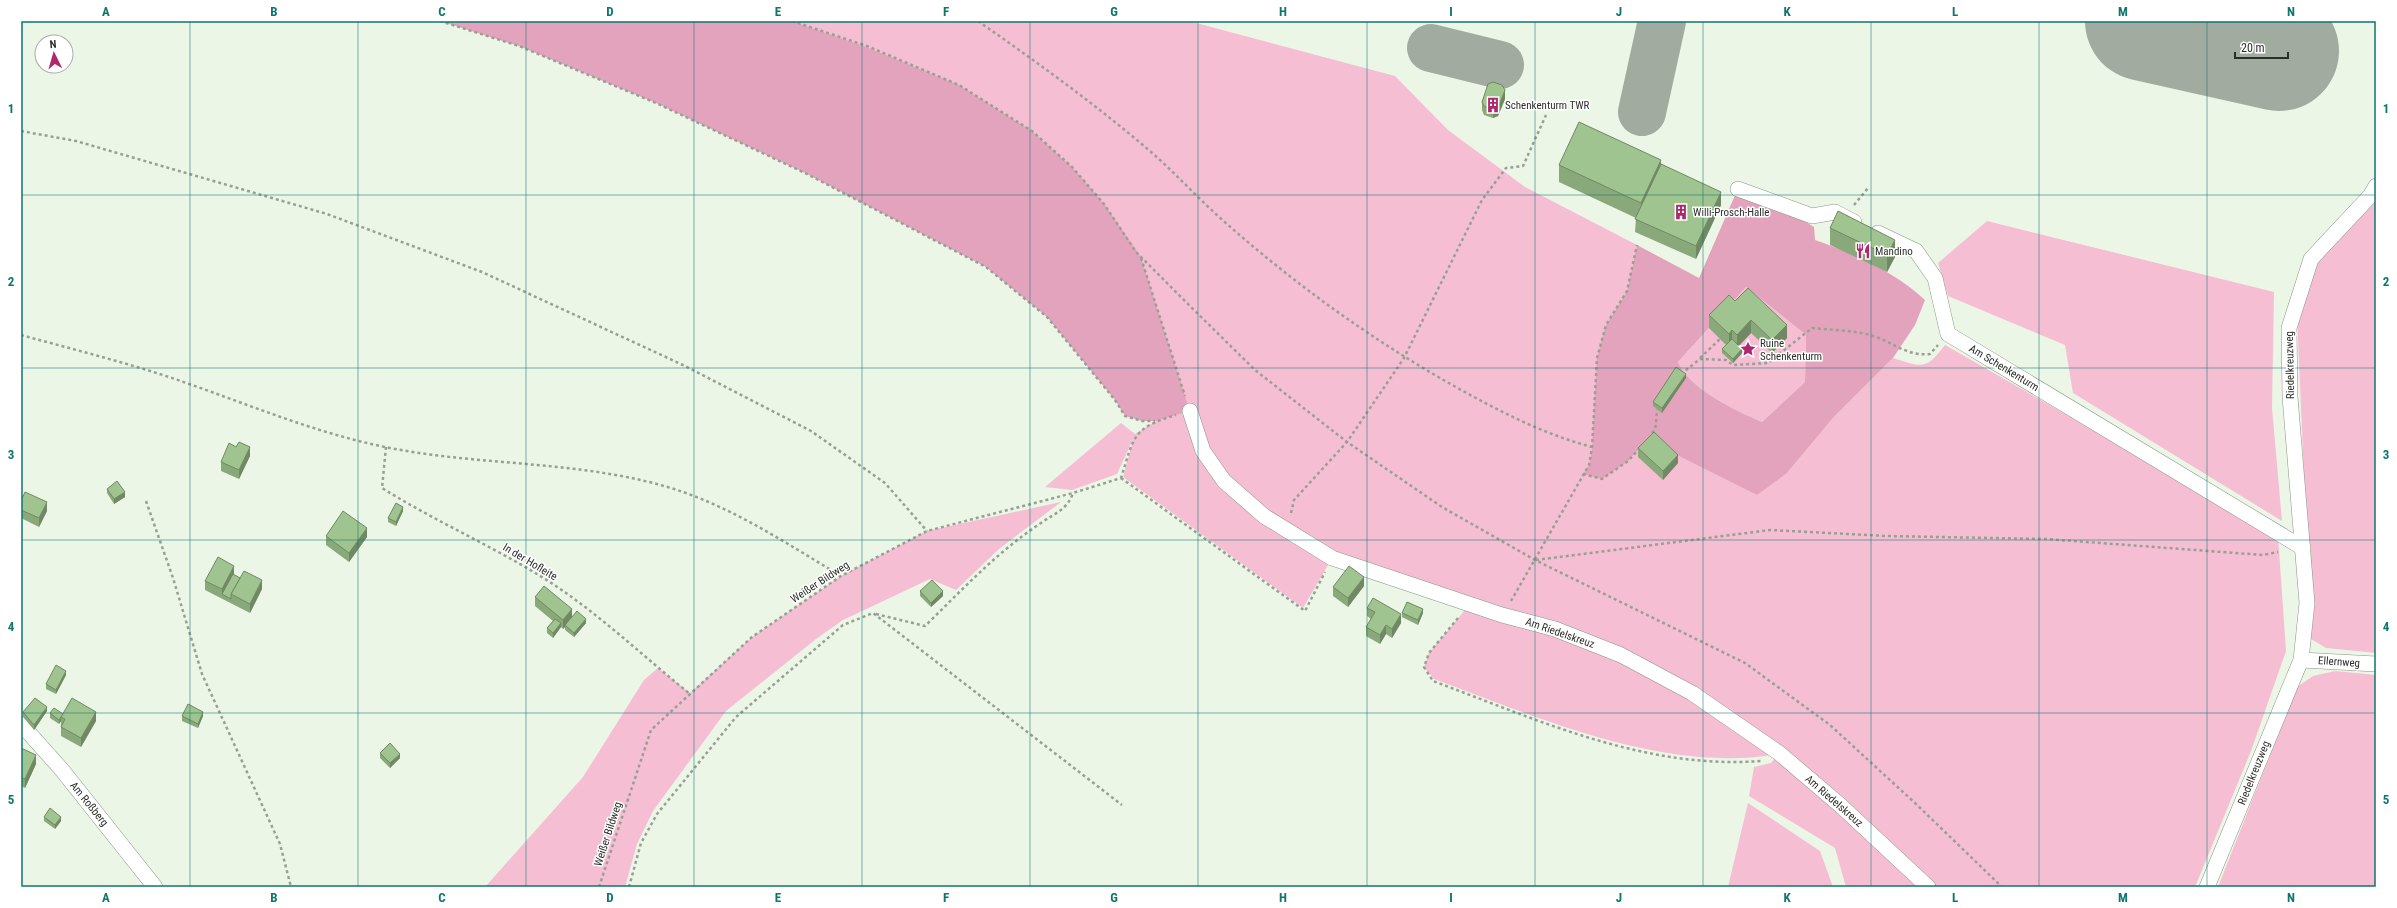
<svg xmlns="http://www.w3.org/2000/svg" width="2397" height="908" font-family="'Roboto Condensed',sans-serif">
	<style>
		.green { fill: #f6bed3 }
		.forest { fill: #e4a3bc; fill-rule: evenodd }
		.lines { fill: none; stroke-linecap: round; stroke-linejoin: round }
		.taxiway { stroke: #a2aba0; stroke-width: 48 }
		.runway { stroke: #a2aba0; stroke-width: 120 }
		.minor-casing { stroke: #8b9586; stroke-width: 16 }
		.path { stroke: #98a095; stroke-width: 2.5; stroke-dasharray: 3 3; stroke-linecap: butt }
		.minor { stroke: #fff; stroke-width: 15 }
		.wall { fill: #8aa97b }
		.shaded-wall { fill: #708964 }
		.building { fill: #a0c48f; stroke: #708964 }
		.grid { fill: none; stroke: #0f766e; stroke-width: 1; stroke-opacity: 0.55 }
		.labels { text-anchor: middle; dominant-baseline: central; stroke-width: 3; stroke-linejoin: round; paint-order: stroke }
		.poi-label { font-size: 11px; fill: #2b2f29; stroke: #fff; text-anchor: start }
		.street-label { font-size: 11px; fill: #2b2f29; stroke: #fff }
		.neatline { fill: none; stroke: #0f766e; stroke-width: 1.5 }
		.grid-label { font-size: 13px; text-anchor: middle; font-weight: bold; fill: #0f766e }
	</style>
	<rect width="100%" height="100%" fill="#ebf6e7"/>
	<g class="green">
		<path d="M 792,21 L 1189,21 L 1395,76 L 1448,130 L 1525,187 L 1637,245 L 1627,291 L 1606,325 L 1592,447 L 1589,465 L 1584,475 L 1645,442 L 1787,473 L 1833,418 L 1893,358 C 1923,367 1925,371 1945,345 L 2278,536 L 2286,651 L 2251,751 L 2195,887 L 1846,887 L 1835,848 L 1749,796 L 1754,767 L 1771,763 L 1778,754 C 1665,774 1539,718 1434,679 L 1424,667 L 1429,653 L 1470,604 L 1332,558 L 1303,608 L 1123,477 L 1134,437 L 1117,474 L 1072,490 L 1045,487 L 1121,423 L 1135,434 L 1156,421 L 1190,411 L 1141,257 L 1072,167 L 1032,131 L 959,85 L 867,47 Z"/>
		<path d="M 2376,186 L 2376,653 L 2326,648 L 2311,639 L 2297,315 L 2311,259 Z"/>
		<path d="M 1987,221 L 2274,292 L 2272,408 L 2282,521 L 2073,393 L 2065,345 L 1948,296 L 1938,263 Z"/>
		<path d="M 1746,287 L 1806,335 L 1805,382 L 1762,422 C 1737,411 1689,389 1678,362 Z"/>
		<path d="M 1061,502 L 999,549 L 956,590 L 930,579 L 843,620 L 816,639 L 726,711 L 653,811 L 637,844 L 625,887 L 485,887 L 583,777 L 644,680 L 658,668 L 690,693 L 752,637 L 841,576 L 927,531 Z"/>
		<path d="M 2335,671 L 2376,675 L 2376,887 L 2218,887 L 2297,687 L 2313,676 Z"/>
		<path d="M 1748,803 L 1820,851 L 1833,887 L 1728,887 Z"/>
	</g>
	<g class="forest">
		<path d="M 440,21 L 792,21 L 867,47 L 959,85 L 1032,131 L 1072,167 L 1104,204 L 1141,257 L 1190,411 L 1156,421 L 1142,421 L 1125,416 L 1115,400 L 1047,317 L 986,267 L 805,173 L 656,103 L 519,46 Z"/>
		<path d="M 1736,193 L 1796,216 L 1814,227 L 1815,240 C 1853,253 1895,272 1925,300 L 1915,325 L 1893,358 L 1833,418 L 1787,473 L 1757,495 L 1667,450 L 1645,442 L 1628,461 L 1602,479 L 1583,474 L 1589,465 L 1592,447 L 1597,358 L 1606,325 L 1627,291 L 1637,245 L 1699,278 ZM 1746,287 L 1806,335 L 1805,382 L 1762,422 C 1737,411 1689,389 1678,362 Z"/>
	</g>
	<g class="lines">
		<g class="taxiway">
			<path d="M 2201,34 L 2204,21"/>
			<path d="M 1431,48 L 1500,65"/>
			<path d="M 1642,112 L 1662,21"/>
		</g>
		<path class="runway" d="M 2145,21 L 2279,51"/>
		<defs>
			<g id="minor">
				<path d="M 1738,189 L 1812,216 L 1835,212 L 1854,222"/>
				<path d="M 1878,233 L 1916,251 L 1935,278 L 1948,334 L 2303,548"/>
				<path d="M 1190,411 L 1203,451 L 1224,481 L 1264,516 L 1332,558 L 1502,615 L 1555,629 L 1621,655 L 1692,693 L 1779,753 L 1840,805 L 1928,887"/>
				<path d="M 2301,660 L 2376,664"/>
				<path d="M 21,724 L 62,770 L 155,887"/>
				<path d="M 2207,887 L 2301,660 L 2307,603 L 2290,397 L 2289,328 L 2311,259 L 2370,196 L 2376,186"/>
			</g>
		</defs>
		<use href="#minor" class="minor-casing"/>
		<g class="path">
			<path d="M 440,21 L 519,46 L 656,103 L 805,173 L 986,267 L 1047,317 L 1115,400 L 1125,416 L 1142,421 L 1155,421"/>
			<path d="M 792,21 L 867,46 L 959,85 L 1032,131 L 1072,167 L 1104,204 L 1136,252 L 1194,310 L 1255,370 L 1347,442 L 1442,507 L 1535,560 L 1745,663 L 1830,725 L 1915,803 L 2002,887"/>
			<path d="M 978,21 C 1035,61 1091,101 1144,146 C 1173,170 1198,199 1227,224 C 1296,285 1374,341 1454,386 C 1499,411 1543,434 1592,447"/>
			<path d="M 21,131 L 76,141 L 327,214 L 482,272 L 683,365 L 811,431 L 885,483 L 927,531"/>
			<path d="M 1854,205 L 1868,188"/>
			<path d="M 1141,258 L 1185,396"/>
			<path d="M 21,335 C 72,349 124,362 175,379 C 245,403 312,432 385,447 C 477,466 573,460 664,486 C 728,504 784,542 841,576"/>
			<path d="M 1700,358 L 1720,339"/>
			<path d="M 1681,374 L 1700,359 L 1726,360 L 1733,365 L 1768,363 L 1812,328 C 1830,330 1848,330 1866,334 C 1890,339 1905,357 1930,354 L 1938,345"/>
			<path d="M 1652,433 C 1659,426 1654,415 1659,407"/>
			<path d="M 386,447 L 382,488 C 430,518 483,542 532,571 C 590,605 638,652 690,694"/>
			<path d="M 1583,474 L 1602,479 L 1628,461 L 1640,448"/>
			<path d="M 1121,478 L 1305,611 L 1325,572"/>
			<path d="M 146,501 L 173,578 L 202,674 L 280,844 L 291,887"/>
			<path d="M 1291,513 L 1294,500 L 1347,442 L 1404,358 L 1482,200 L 1506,168 L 1523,166 L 1546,115"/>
			<path d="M 1536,560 L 1770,530 L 1887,536 L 2046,539 L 2263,555 L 2278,552"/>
			<path d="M 1511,601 L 1589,465 L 1592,447 L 1597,358 L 1606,325 L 1627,291 L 1637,245"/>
			<path d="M 876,614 L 925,626 C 962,590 997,552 1041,523 C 1055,513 1067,510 1073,493"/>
			<path d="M 1458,618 L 1429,653 L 1424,667 L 1433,681 C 1538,720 1646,770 1761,761"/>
			<path d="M 599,887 L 651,730 L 752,637 L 841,576 L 927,531 L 1073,493 L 1121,478 C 1134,438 1131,428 1176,415"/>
			<path d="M 629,887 L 641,843 L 657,814 L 736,717 L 843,625 L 873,613 L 1122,805"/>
		</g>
		<use href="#minor" class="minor"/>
	</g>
	<g class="wall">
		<path d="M 1505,99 L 1498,116 L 1493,118 L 1484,115 L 1482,110 L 1482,102 Z"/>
		<path d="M 1661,164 L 1721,205 L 1696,259 L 1635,232 L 1636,218 L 1559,182 L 1559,165 Z"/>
		<path d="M 1830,228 L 1895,257 L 1887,272 L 1830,245 Z"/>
		<path d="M 1735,301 L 1787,338 L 1772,353 L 1751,333 L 1739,345 L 1742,353 L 1733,363 L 1722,353 L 1722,349 L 1726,345 L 1709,328 L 1709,315 Z"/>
		<path d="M 1686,378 L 1662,413 L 1653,406 L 1653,402 Z"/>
		<path d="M 236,447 L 250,456 L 239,479 L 221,471 L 221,462 Z"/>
		<path d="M 1638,448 L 1678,463 L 1663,480 L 1638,457 Z"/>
		<path d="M 107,489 L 125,497 L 114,504 L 107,493 Z"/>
		<path d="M 21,501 L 47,511 L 39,527 L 21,518 Z"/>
		<path d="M 403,511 L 396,526 L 388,522 L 388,518 Z"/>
		<path d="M 326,536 L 367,537 L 349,562 L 326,545 Z"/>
		<path d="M 234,575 L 262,589 L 250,613 L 205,590 L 205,581 Z"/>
		<path d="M 1364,586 L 1348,607 L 1333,596 L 1333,587 Z"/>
		<path d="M 920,591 L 943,596 L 931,607 L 920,596 Z"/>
		<path d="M 535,597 L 572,616 L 586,623 L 574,637 L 565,630 L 565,627 L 563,629 L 561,627 L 553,638 L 547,633 L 547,628 L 553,621 L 535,606 Z"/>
		<path d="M 1367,608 L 1401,623 L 1392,638 L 1386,634 L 1380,644 L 1366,636 L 1366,627 L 1371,619 L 1367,616 Z"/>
		<path d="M 1402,613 L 1423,613 L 1418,625 L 1402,617 Z"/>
		<path d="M 66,675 L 56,694 L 46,689 L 46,684 Z"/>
		<path d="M 47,711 L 34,730 L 23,717 L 23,712 Z"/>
		<path d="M 50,713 L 63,714 L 96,721 L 81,747 L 61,736 L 61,721 L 59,724 L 50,718 Z"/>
		<path d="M 182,716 L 203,716 L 198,728 L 182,721 Z"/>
		<path d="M 21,748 L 36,764 L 25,788 L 21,786 Z"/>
		<path d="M 380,753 L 400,758 L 390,768 L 380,758 Z"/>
		<path d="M 44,817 L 61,821 L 55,829 L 44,821 Z"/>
	</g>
	<g class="shaded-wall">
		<path d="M 1505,90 L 1505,99 L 1498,116 L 1493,118 L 1493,110 Z"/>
		<path d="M 1661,160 L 1661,177 L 1641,220 L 1641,203 Z"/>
		<path d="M 1721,192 L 1721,205 L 1696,259 L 1696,246 Z"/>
		<path d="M 1895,240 L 1895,257 L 1887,272 L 1887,255 Z"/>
		<path d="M 1751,320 L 1751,333 L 1737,348 L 1737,335 Z"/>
		<path d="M 1787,325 L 1787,338 L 1772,353 L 1772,340 Z"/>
		<path d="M 1732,330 L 1732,343 L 1729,347 L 1729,334 Z"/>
		<path d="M 1742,349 L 1742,353 L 1733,363 L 1733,359 Z"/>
		<path d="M 1686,374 L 1686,378 L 1662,413 L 1662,408 Z"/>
		<path d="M 250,447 L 250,456 L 239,479 L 239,470 Z"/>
		<path d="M 1678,455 L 1678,463 L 1663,480 L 1663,471 Z"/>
		<path d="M 125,492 L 125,497 L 114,504 L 114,499 Z"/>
		<path d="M 47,502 L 47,511 L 39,527 L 39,518 Z"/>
		<path d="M 403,507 L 403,511 L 396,526 L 396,522 Z"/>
		<path d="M 367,528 L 367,537 L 349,562 L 349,553 Z"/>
		<path d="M 234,566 L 234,575 L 222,594 L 222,598 L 222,589 Z"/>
		<path d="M 1364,577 L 1364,586 L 1348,607 L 1348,598 Z"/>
		<path d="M 262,580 L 262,589 L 250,613 L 250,604 Z"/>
		<path d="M 943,591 L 943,596 L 931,607 L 931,603 Z"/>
		<path d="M 572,609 L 572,618 L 565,625 L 565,627 L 563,629 L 563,620 Z"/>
		<path d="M 1423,609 L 1423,613 L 1418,625 L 1418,620 Z"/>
		<path d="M 1401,614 L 1401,623 L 1392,638 L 1392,629 Z"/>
		<path d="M 586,619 L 586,623 L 574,637 L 574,633 Z"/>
		<path d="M 561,623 L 561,627 L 553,638 L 553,633 Z"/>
		<path d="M 1386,625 L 1386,634 L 1380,644 L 1380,635 Z"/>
		<path d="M 66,671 L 66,675 L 56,694 L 56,690 Z"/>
		<path d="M 47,707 L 47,711 L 34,730 L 34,725 Z"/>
		<path d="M 96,712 L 96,721 L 81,747 L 81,738 Z"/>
		<path d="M 203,712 L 203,716 L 198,728 L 198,724 Z"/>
		<path d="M 61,717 L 61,721 L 59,724 L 59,720 Z"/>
		<path d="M 400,754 L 400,758 L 390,768 L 390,763 Z"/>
		<path d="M 36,755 L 36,764 L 25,788 L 25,779 Z"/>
		<path d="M 61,817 L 61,821 L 55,829 L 55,825 Z"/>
	</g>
	<g class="building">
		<path d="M 1493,82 L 1502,85 L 1505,90 L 1498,108 L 1493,110 L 1484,106 L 1482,102 L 1488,84 Z"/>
		<path d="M 1579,122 L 1661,160 L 1641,203 L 1559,165 Z"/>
		<path d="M 1661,164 L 1721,192 L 1696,246 L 1635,219 Z"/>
		<path d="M 1838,211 L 1895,240 L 1887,255 L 1830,228 Z"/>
		<path d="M 1748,288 L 1787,325 L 1772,340 L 1751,320 L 1737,335 L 1732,330 L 1729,334 L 1709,315 L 1729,295 L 1735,301 Z"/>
		<path d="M 1732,339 L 1742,349 L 1733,359 L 1722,349 Z"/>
		<path d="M 1676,367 L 1686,374 L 1662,408 L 1653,402 Z"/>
		<path d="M 1654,432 L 1678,455 L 1663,471 L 1638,448 Z"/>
		<path d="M 239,442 L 250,447 L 239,470 L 221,462 L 229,443 L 236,447 Z"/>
		<path d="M 117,481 L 125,492 L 114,499 L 107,489 Z"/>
		<path d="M 25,492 L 47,502 L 39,518 L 21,510 L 21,501 Z"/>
		<path d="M 396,503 L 403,507 L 396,522 L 388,518 Z"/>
		<path d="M 343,511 L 367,528 L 349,553 L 326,536 Z"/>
		<path d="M 218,557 L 234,566 L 222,589 L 205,581 Z"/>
		<path d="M 1349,566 L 1364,577 L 1348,598 L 1333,587 Z"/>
		<path d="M 244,571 L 262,580 L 250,604 L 231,594 Z"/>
		<path d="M 233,574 L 240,578 L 231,594 L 231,599 L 222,594 Z"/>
		<path d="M 932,580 L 943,591 L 931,603 L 920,591 Z"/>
		<path d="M 544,586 L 572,609 L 563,620 L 535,597 Z"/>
		<path d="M 1373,598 L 1401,614 L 1392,629 L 1386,625 L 1380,635 L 1366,627 L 1375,612 L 1367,608 Z"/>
		<path d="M 1407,602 L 1423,609 L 1418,620 L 1402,613 Z"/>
		<path d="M 577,611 L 586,619 L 574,633 L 565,625 Z"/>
		<path d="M 555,619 L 561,623 L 553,633 L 547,628 Z"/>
		<path d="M 56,665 L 66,671 L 56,690 L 46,684 Z"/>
		<path d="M 35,698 L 47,707 L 34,725 L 23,712 Z"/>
		<path d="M 72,698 L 96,712 L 81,738 L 61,727 L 65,719 L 61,717 Z"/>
		<path d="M 188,704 L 203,712 L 198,724 L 182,716 Z"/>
		<path d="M 54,708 L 63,714 L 59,720 L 50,713 Z"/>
		<path d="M 390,743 L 400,754 L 390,763 L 380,753 Z"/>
		<path d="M 21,748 L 36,755 L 25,779 L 21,778 Z"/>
		<path d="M 50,808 L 61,817 L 55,825 L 44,817 Z"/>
	</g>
	<path class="grid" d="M 190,21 L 190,887M 358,21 L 358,887M 526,21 L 526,887M 694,21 L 694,887M 862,21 L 862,887M 1030,21 L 1030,887M 1198,21 L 1198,887M 1367,21 L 1367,887M 1535,21 L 1535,887M 1703,21 L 1703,887M 1871,21 L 1871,887M 2039,21 L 2039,887M 2207,21 L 2207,887M 21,195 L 2376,195M 21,368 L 2376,368M 21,540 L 2376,540M 21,713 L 2376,713"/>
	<defs>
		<symbol id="building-bare" viewBox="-9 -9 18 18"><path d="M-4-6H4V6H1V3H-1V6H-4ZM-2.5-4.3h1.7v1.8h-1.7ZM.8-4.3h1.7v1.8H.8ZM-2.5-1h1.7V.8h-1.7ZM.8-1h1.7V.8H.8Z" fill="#af286e" stroke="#fff" stroke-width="2.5" paint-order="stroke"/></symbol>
		<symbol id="restaurant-bare" viewBox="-9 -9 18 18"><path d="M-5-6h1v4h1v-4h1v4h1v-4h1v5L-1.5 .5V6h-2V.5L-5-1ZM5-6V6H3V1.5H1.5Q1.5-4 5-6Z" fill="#af286e" stroke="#fff" stroke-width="2.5" paint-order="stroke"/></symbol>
		<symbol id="sight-bare" viewBox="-9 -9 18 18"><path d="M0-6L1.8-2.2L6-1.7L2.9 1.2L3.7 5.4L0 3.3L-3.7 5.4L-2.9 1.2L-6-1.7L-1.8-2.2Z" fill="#af286e" stroke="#fff" stroke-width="2.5" paint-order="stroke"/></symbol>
	</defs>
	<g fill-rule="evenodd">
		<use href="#building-bare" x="1482" y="94" width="22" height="22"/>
		<use href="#building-bare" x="1670" y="201" width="22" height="22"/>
		<use href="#restaurant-bare" x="1852" y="240" width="22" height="22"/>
		<use href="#sight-bare" x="1737" y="338" width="22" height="22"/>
	</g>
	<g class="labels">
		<g class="poi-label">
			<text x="1505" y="105">Schenkenturm TWR</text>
			<text x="1693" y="212">Willi-Prosch-Halle</text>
			<text x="1875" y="251">Mandino</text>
			<text x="1760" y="343">Ruine<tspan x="1760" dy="13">Schenkenturm</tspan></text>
		</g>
		<g class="street-label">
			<text transform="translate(2290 365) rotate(-91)">Riedelkreuzweg</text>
			<text transform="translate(2004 368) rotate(31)">Am Schenkenturm</text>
			<text transform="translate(530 562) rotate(31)">In der Hofleite</text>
			<text transform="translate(820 582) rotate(-33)">Weißer Bildweg</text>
			<text transform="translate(1560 633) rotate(19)">Am Riedelskreuz</text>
			<text transform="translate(2339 662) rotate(4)">Ellernweg</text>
			<text transform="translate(2254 773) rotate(-68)">Riedelkreuzweg</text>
			<text transform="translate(1834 801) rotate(41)">Am Riedelskreuz</text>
			<text transform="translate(89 804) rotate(51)">Am Roßberg</text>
			<text transform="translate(608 834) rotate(-72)">Weißer Bildweg</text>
		</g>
	</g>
	<rect width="2397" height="908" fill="none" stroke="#ffffff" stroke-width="44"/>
	<g transform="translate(54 54) rotate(355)"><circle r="19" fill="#ffffff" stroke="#aaaca9"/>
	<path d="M0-3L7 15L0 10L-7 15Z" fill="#af286e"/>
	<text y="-6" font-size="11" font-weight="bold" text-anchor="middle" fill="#2b2f29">N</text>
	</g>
	<path d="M2235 52v6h53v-6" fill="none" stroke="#2b2f29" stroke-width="2"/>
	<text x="2241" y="52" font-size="12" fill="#2b2f29" stroke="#ffffff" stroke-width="3" paint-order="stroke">20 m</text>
	<rect x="22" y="22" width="2353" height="864" class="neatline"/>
	<g class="grid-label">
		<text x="106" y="16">A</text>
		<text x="274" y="16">B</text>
		<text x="442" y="16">C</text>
		<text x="610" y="16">D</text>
		<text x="778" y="16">E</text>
		<text x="946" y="16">F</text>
		<text x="1114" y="16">G</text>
		<text x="1283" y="16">H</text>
		<text x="1451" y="16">I</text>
		<text x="1619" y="16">J</text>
		<text x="1787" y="16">K</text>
		<text x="1955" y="16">L</text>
		<text x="2123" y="16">M</text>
		<text x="2291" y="16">N</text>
		<text x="11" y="113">1</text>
		<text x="2386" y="113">1</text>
		<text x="11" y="286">2</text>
		<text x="2386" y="286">2</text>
		<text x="11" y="459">3</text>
		<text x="2386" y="459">3</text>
		<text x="11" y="631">4</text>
		<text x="2386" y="631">4</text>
		<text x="11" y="804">5</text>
		<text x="2386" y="804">5</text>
		<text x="106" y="902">A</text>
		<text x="274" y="902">B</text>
		<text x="442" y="902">C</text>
		<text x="610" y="902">D</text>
		<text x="778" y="902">E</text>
		<text x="946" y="902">F</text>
		<text x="1114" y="902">G</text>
		<text x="1283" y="902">H</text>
		<text x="1451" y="902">I</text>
		<text x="1619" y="902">J</text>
		<text x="1787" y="902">K</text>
		<text x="1955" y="902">L</text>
		<text x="2123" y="902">M</text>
		<text x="2291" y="902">N</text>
	</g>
</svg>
